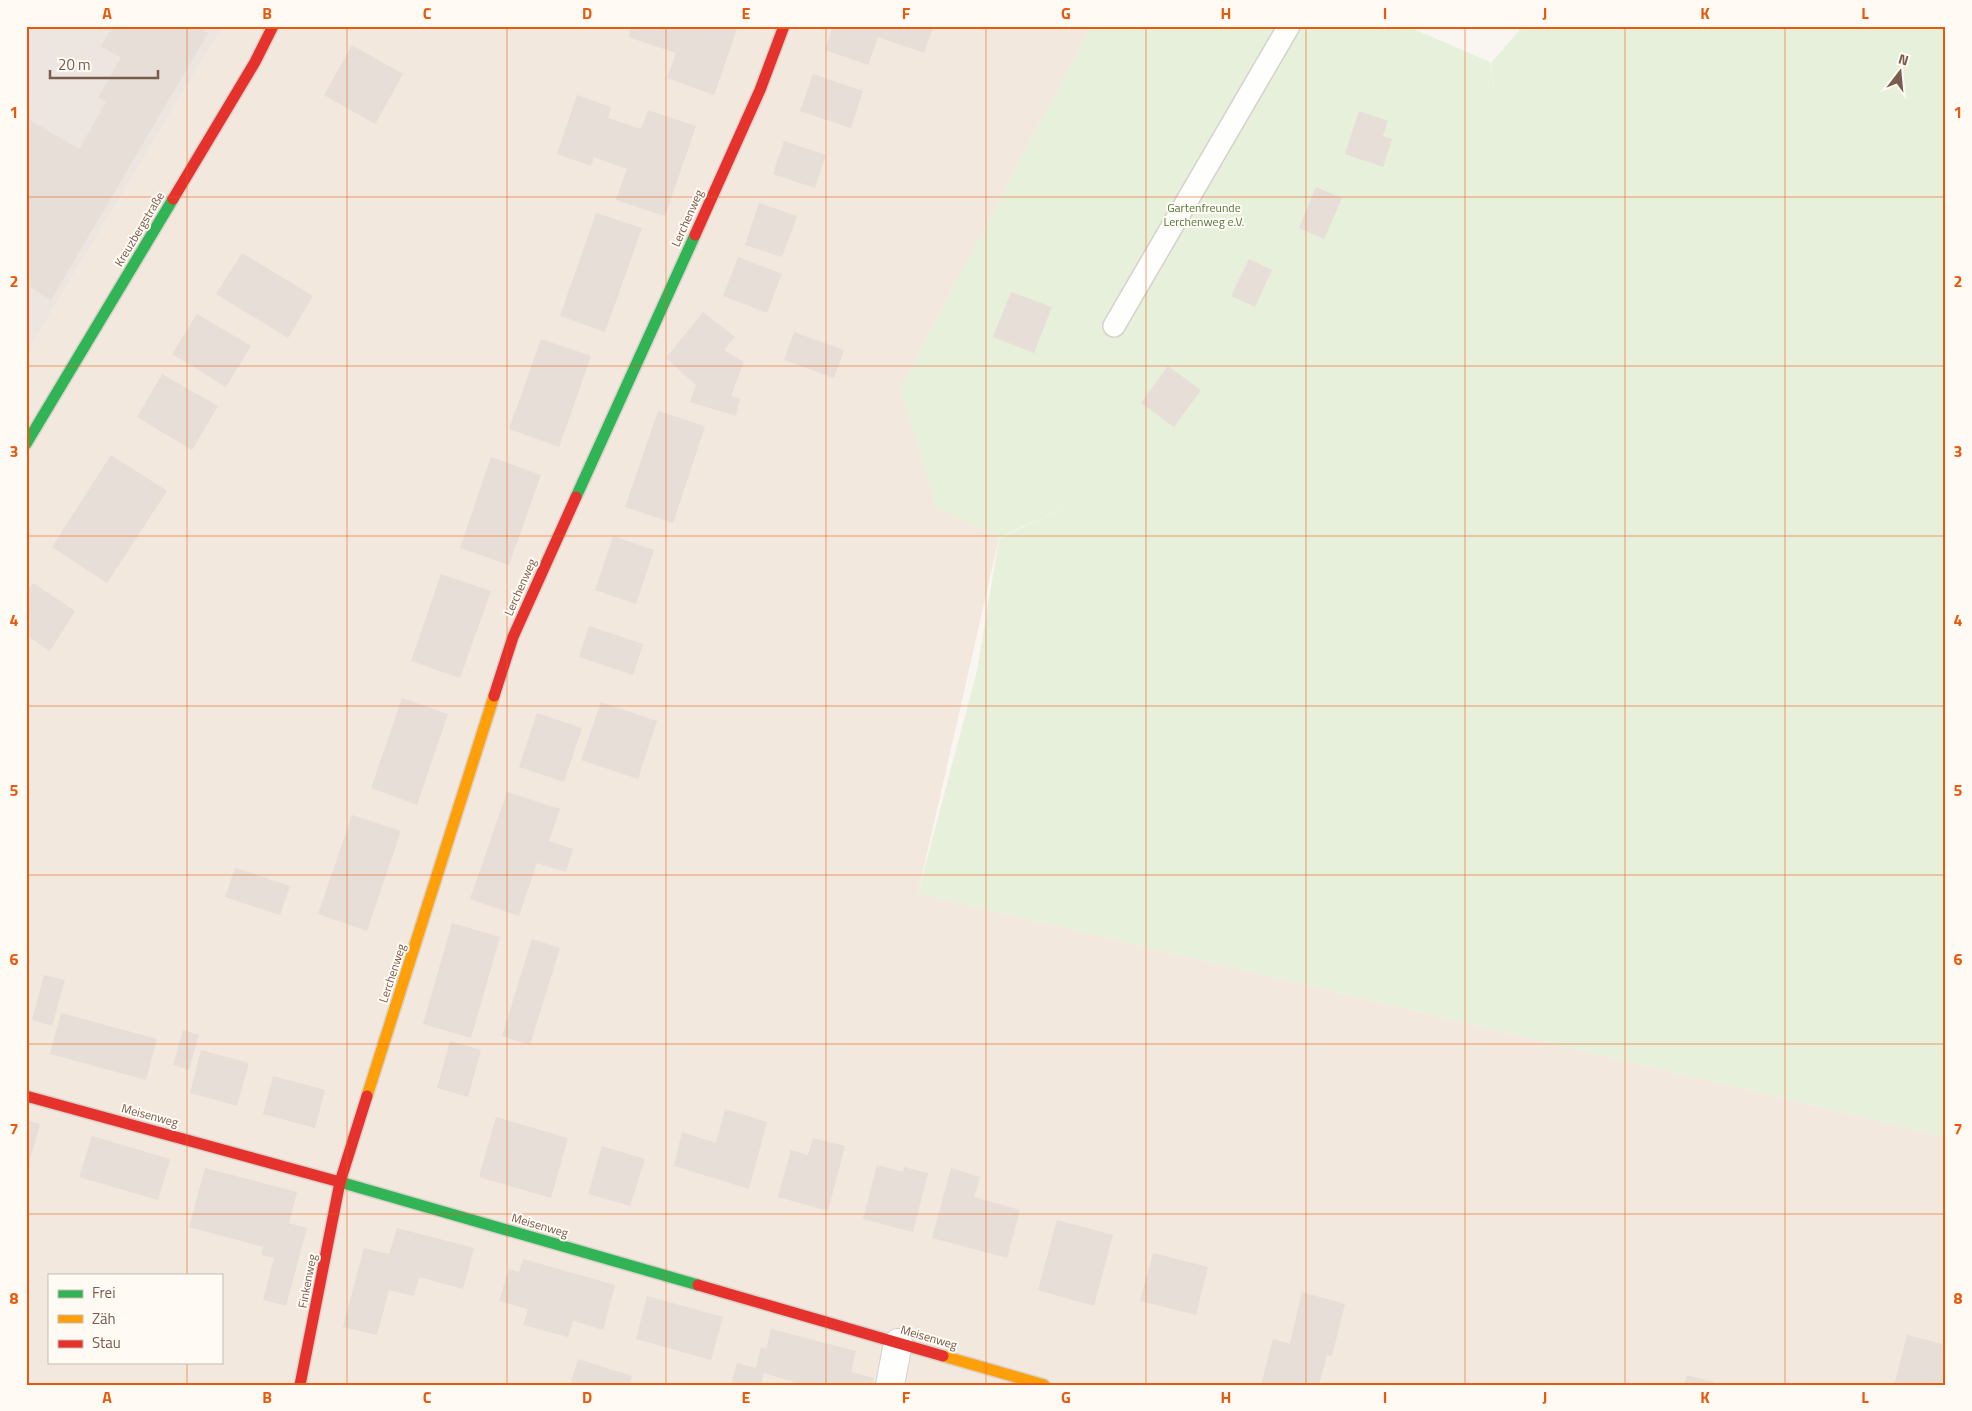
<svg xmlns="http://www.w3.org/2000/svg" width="1972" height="1411" font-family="'Titillium Web',sans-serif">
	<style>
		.residential { fill: #f2e8de; fill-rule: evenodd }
		.industrial { fill: #ede5e0 }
		.green { fill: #e7f0db }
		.building { fill: #e6ded7 }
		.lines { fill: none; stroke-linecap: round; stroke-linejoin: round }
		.lane-casing { stroke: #d7d1cb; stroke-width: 24 }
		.street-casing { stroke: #d7d1cb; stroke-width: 30 }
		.fast-casing { stroke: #d9d2cb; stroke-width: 14 }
		.slow-casing { stroke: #d9d2cb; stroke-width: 14 }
		.jam-casing { stroke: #d9d2cb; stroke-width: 14 }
		.lane { stroke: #fefefd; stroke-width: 21 }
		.street { stroke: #fefefd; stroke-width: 28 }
		.fast { stroke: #30b455; stroke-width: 11 }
		.slow { stroke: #ff9f0a; stroke-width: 11 }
		.jam { stroke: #e5322d; stroke-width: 11 }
		.grid { fill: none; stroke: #e8590c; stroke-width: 1; stroke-opacity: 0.55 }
		.labels { text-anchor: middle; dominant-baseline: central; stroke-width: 4; stroke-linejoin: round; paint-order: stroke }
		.park-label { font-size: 12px; fill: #537a41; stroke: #fffaf3 }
		.street-label { font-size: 12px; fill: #7a5c4d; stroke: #fffaf3 }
		.neatline { fill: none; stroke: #e8590c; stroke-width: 2 }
		.grid-label { font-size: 16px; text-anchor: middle; font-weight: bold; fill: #e8590c }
	</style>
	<rect width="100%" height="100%" fill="#f9f5f0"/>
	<path class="residential" d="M 223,26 L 1091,26 L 900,389 L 937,507 L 999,538 L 918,893 L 1946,1137 L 1946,1385 L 26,1385 L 26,354 ZM 49,1275 L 221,1275 L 221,1362 L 49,1362 Z"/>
	<path class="industrial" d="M 26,26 L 223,26 L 26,354 Z"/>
	<path class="green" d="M 1091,26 L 1407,26 L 1490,62 L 1495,95 L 1491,63 L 1519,31 L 1520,26 L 1946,26 L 1946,1137 L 918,893 L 977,671 L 999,539 L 1080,500 L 999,538 L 936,507 L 900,389 Z"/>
	<g class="building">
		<path d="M 113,26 L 197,26 L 208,33 L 51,300 L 26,285 L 26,118 L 79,149 L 106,102 L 98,97 L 121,58 L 101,46 Z"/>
		<path d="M 632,26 L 738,26 L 714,95 L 667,78 L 676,53 L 628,37 Z"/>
		<path d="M 833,26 L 934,26 L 924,53 L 878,37 L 868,65 L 825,50 Z"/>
		<path d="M 352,45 L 403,74 L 375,124 L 324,95 Z"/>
		<path d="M 813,74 L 863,91 L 851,128 L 800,111 Z"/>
		<path d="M 577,95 L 611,107 L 608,118 L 641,129 L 648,110 L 696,126 L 665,216 L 616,200 L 627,169 L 594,157 L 591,166 L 557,154 Z"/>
		<path d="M 1359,111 L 1388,121 L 1383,136 L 1392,139 L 1383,167 L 1345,154 Z"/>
		<path d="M 784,141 L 826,155 L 815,188 L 773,174 Z"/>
		<path d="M 1316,187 L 1342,198 L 1324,239 L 1299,228 Z"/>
		<path d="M 759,203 L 797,216 L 782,257 L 745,245 Z"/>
		<path d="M 596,213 L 642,228 L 605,332 L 560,316 Z"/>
		<path d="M 242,253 L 313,296 L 288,338 L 216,294 Z"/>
		<path d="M 738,257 L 782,274 L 767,313 L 723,296 Z"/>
		<path d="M 1249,259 L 1272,270 L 1255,307 L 1231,296 Z"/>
		<path d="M 1011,292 L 1052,307 L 1034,353 L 993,337 Z"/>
		<path d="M 703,312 L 735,337 L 724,350 L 744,362 L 731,396 L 740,399 L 736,416 L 690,402 L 696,385 L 666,358 Z"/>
		<path d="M 197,314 L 251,346 L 226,387 L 172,354 Z"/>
		<path d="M 794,332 L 844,350 L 834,378 L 784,360 Z"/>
		<path d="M 541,339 L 591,356 L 559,447 L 509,429 Z"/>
		<path d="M 1168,366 L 1201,390 L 1174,427 L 1141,403 Z"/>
		<path d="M 162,374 L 218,406 L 192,450 L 137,417 Z"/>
		<path d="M 658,411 L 705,426 L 673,523 L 625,507 Z"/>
		<path d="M 111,455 L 167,491 L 107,583 L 52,547 Z"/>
		<path d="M 491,457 L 541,475 L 509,565 L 460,548 Z"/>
		<path d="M 613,536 L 654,550 L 636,604 L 595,590 Z"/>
		<path d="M 441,574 L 491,591 L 460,678 L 411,661 Z"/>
		<path d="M 33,583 L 75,611 L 50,651 L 26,635 L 26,593 Z"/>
		<path d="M 589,626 L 643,644 L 633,675 L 579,657 Z"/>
		<path d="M 402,698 L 448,714 L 417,805 L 371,788 Z"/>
		<path d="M 601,702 L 657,721 L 638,779 L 581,760 Z"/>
		<path d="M 537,713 L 582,728 L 564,782 L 519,767 Z"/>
		<path d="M 507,792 L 560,809 L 549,841 L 573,849 L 566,872 L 537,863 L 519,916 L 470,899 Z"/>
		<path d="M 352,815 L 401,831 L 367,931 L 318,914 Z"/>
		<path d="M 235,868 L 290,886 L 280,915 L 225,897 Z"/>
		<path d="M 452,923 L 500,937 L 471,1038 L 423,1024 Z"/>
		<path d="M 532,939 L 560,948 L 530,1045 L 502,1036 Z"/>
		<path d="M 44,975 L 65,980 L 52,1026 L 32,1020 Z"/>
		<path d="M 61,1013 L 157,1039 L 146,1080 L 50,1054 Z"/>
		<path d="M 183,1030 L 199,1035 L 189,1070 L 173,1065 Z"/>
		<path d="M 450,1041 L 481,1050 L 468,1097 L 437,1088 Z"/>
		<path d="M 201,1050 L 249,1063 L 237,1106 L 190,1093 Z"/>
		<path d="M 273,1076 L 325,1090 L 315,1128 L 263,1114 Z"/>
		<path d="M 725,1109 L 767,1122 L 749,1189 L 674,1166 L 682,1132 L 716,1143 Z"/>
		<path d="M 496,1117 L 568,1138 L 551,1198 L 479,1177 Z"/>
		<path d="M 26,1120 L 40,1124 L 27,1170 L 26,1170 Z"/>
		<path d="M 92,1136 L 170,1159 L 158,1200 L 79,1177 Z"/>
		<path d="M 813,1138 L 845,1146 L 828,1211 L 778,1197 L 791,1150 L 808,1155 Z"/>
		<path d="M 602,1146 L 645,1159 L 630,1206 L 588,1194 Z"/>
		<path d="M 877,1165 L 903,1172 L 904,1167 L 928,1173 L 913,1232 L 863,1219 Z"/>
		<path d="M 205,1168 L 297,1192 L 289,1223 L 307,1228 L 286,1306 L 263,1300 L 274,1258 L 261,1255 L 263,1247 L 189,1227 Z"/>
		<path d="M 951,1168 L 980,1177 L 974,1197 L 1020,1210 L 1007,1258 L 932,1238 Z"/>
		<path d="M 1057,1220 L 1113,1235 L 1094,1306 L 1038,1290 Z"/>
		<path d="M 397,1228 L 474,1248 L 463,1289 L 419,1277 L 414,1296 L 389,1290 L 377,1335 L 343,1327 L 364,1248 L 389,1254 Z"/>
		<path d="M 1153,1253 L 1208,1267 L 1196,1315 L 1140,1301 Z"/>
		<path d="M 523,1259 L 615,1285 L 603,1330 L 573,1321 L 568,1337 L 523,1325 L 528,1309 L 499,1301 L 509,1269 L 519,1272 Z"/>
		<path d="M 1302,1292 L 1345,1304 L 1332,1356 L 1327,1355 L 1319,1385 L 1261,1385 L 1273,1339 L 1290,1344 Z"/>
		<path d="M 647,1296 L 723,1317 L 711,1360 L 636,1339 Z"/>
		<path d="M 771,1329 L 856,1351 L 851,1372 L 874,1378 L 872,1385 L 803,1385 L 764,1373 L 761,1385 L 731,1385 L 737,1363 L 756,1368 L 761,1347 L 766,1349 Z"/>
		<path d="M 1907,1335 L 1946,1345 L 1946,1385 L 1894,1385 Z"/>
		<path d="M 578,1359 L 632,1376 L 630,1385 L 570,1385 Z"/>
		<path d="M 1687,1375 L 1714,1382 L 1714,1385 L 1684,1385 Z"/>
	</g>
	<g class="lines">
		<defs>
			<path id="lane" d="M 1114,326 L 1289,26"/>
			<path id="street" d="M 890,1385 L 898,1343"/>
			<g id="fast">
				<path d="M 26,444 L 173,199"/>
				<path d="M 576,497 L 695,235"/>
				<path d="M 340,1182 L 698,1285"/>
			</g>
			<g id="slow">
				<path d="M 367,1096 L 494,696"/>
				<path d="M 943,1356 L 1044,1385"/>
			</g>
			<g id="jam">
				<path d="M 173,199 L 255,62 L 273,26"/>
				<path d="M 695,235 L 760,90 L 784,26"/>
				<path d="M 494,696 L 513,637 L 576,497"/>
				<path d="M 26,1096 L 340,1182"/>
				<path d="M 698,1285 L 943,1356"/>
				<path d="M 300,1385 L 340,1182 L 367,1096"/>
			</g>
		</defs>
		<use href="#lane" class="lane-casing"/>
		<use href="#street" class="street-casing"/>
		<use href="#fast" class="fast-casing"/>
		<use href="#slow" class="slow-casing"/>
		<use href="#jam" class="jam-casing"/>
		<use href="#lane" class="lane"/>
		<use href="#street" class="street"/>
		<use href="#fast" class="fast"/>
		<use href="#slow" class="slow"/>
		<use href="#jam" class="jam"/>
	</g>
	<path class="grid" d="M 187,26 L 187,1275M 347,26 L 347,1385M 507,26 L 507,1385M 666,26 L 666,1385M 826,26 L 826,1385M 986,26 L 986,1385M 1146,26 L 1146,1385M 1306,26 L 1306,1385M 1465,26 L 1465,1385M 1625,26 L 1625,1385M 1785,26 L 1785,1385M 26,197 L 1946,197M 26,366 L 1946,366M 26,536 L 1946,536M 26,706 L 1946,706M 26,875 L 1946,875M 26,1044 L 1946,1044M 26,1214 L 1946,1214M 187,1362 L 187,1385"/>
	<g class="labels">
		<g class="park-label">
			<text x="1204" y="207">Gartenfreunde<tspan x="1204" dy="14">Lerchenweg e.V.</tspan></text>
		</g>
		<g class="street-label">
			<text transform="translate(687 218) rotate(-66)">Lerchenweg</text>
			<text transform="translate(139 229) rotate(-59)">Kreuzbergstraße</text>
			<text transform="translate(520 587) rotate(-66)">Lerchenweg</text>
			<text transform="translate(392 973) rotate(-72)">Lerchenweg</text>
			<text transform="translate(150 1115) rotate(15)">Meisenweg</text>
			<text transform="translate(540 1225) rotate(16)">Meisenweg</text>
			<text transform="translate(307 1281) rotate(-79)">Finkenweg</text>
			<text transform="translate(929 1337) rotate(16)">Meisenweg</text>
		</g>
	</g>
	<rect width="1972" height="1411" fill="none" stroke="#fffaf3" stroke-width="55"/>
	<rect x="48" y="1274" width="175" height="90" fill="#fffaf3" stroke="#cabbb1"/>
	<rect x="58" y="1290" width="25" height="8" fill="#30b455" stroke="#cabbb1"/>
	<text x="92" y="1298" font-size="15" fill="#7a5c4d">Frei</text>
	<rect x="58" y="1315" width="25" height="8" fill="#ff9f0a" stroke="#cabbb1"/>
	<text x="92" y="1324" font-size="15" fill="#7a5c4d">Zäh</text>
	<rect x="58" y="1340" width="25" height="8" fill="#e5322d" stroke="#cabbb1"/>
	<text x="92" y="1348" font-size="15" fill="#7a5c4d">Stau</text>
	<g transform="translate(1900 72) rotate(16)" stroke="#fffaf3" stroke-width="4" paint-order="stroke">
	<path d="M0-4L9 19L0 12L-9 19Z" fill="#7a5c4d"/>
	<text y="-8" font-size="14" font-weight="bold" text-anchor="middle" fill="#7a5c4d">N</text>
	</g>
	<path d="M50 70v8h108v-8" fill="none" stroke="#7a5c4d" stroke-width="2.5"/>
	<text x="58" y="70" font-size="15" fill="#7a5c4d" stroke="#fffaf3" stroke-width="4" paint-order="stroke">20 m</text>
	<rect x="28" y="28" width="1916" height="1356" class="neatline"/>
	<g class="grid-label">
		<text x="107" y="19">A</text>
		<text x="267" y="19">B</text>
		<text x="427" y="19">C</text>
		<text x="587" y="19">D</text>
		<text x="746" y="19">E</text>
		<text x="906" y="19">F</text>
		<text x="1066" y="19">G</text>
		<text x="1226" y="19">H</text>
		<text x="1385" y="19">I</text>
		<text x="1545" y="19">J</text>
		<text x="1705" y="19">K</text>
		<text x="1865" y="19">L</text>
		<text x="14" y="118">1</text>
		<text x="1958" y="118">1</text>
		<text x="14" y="287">2</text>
		<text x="1958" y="287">2</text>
		<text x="14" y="457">3</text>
		<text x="1958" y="457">3</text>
		<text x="14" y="626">4</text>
		<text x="1958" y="626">4</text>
		<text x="14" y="796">5</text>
		<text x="1958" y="796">5</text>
		<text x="14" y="965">6</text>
		<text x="1958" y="965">6</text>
		<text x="14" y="1135">7</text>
		<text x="1958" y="1135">7</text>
		<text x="14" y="1304">8</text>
		<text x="1958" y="1304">8</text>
		<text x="107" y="1403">A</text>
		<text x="267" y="1403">B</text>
		<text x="427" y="1403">C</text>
		<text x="587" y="1403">D</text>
		<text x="746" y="1403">E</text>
		<text x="906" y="1403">F</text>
		<text x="1066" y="1403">G</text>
		<text x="1226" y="1403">H</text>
		<text x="1385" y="1403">I</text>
		<text x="1545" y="1403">J</text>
		<text x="1705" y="1403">K</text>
		<text x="1865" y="1403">L</text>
	</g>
</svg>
